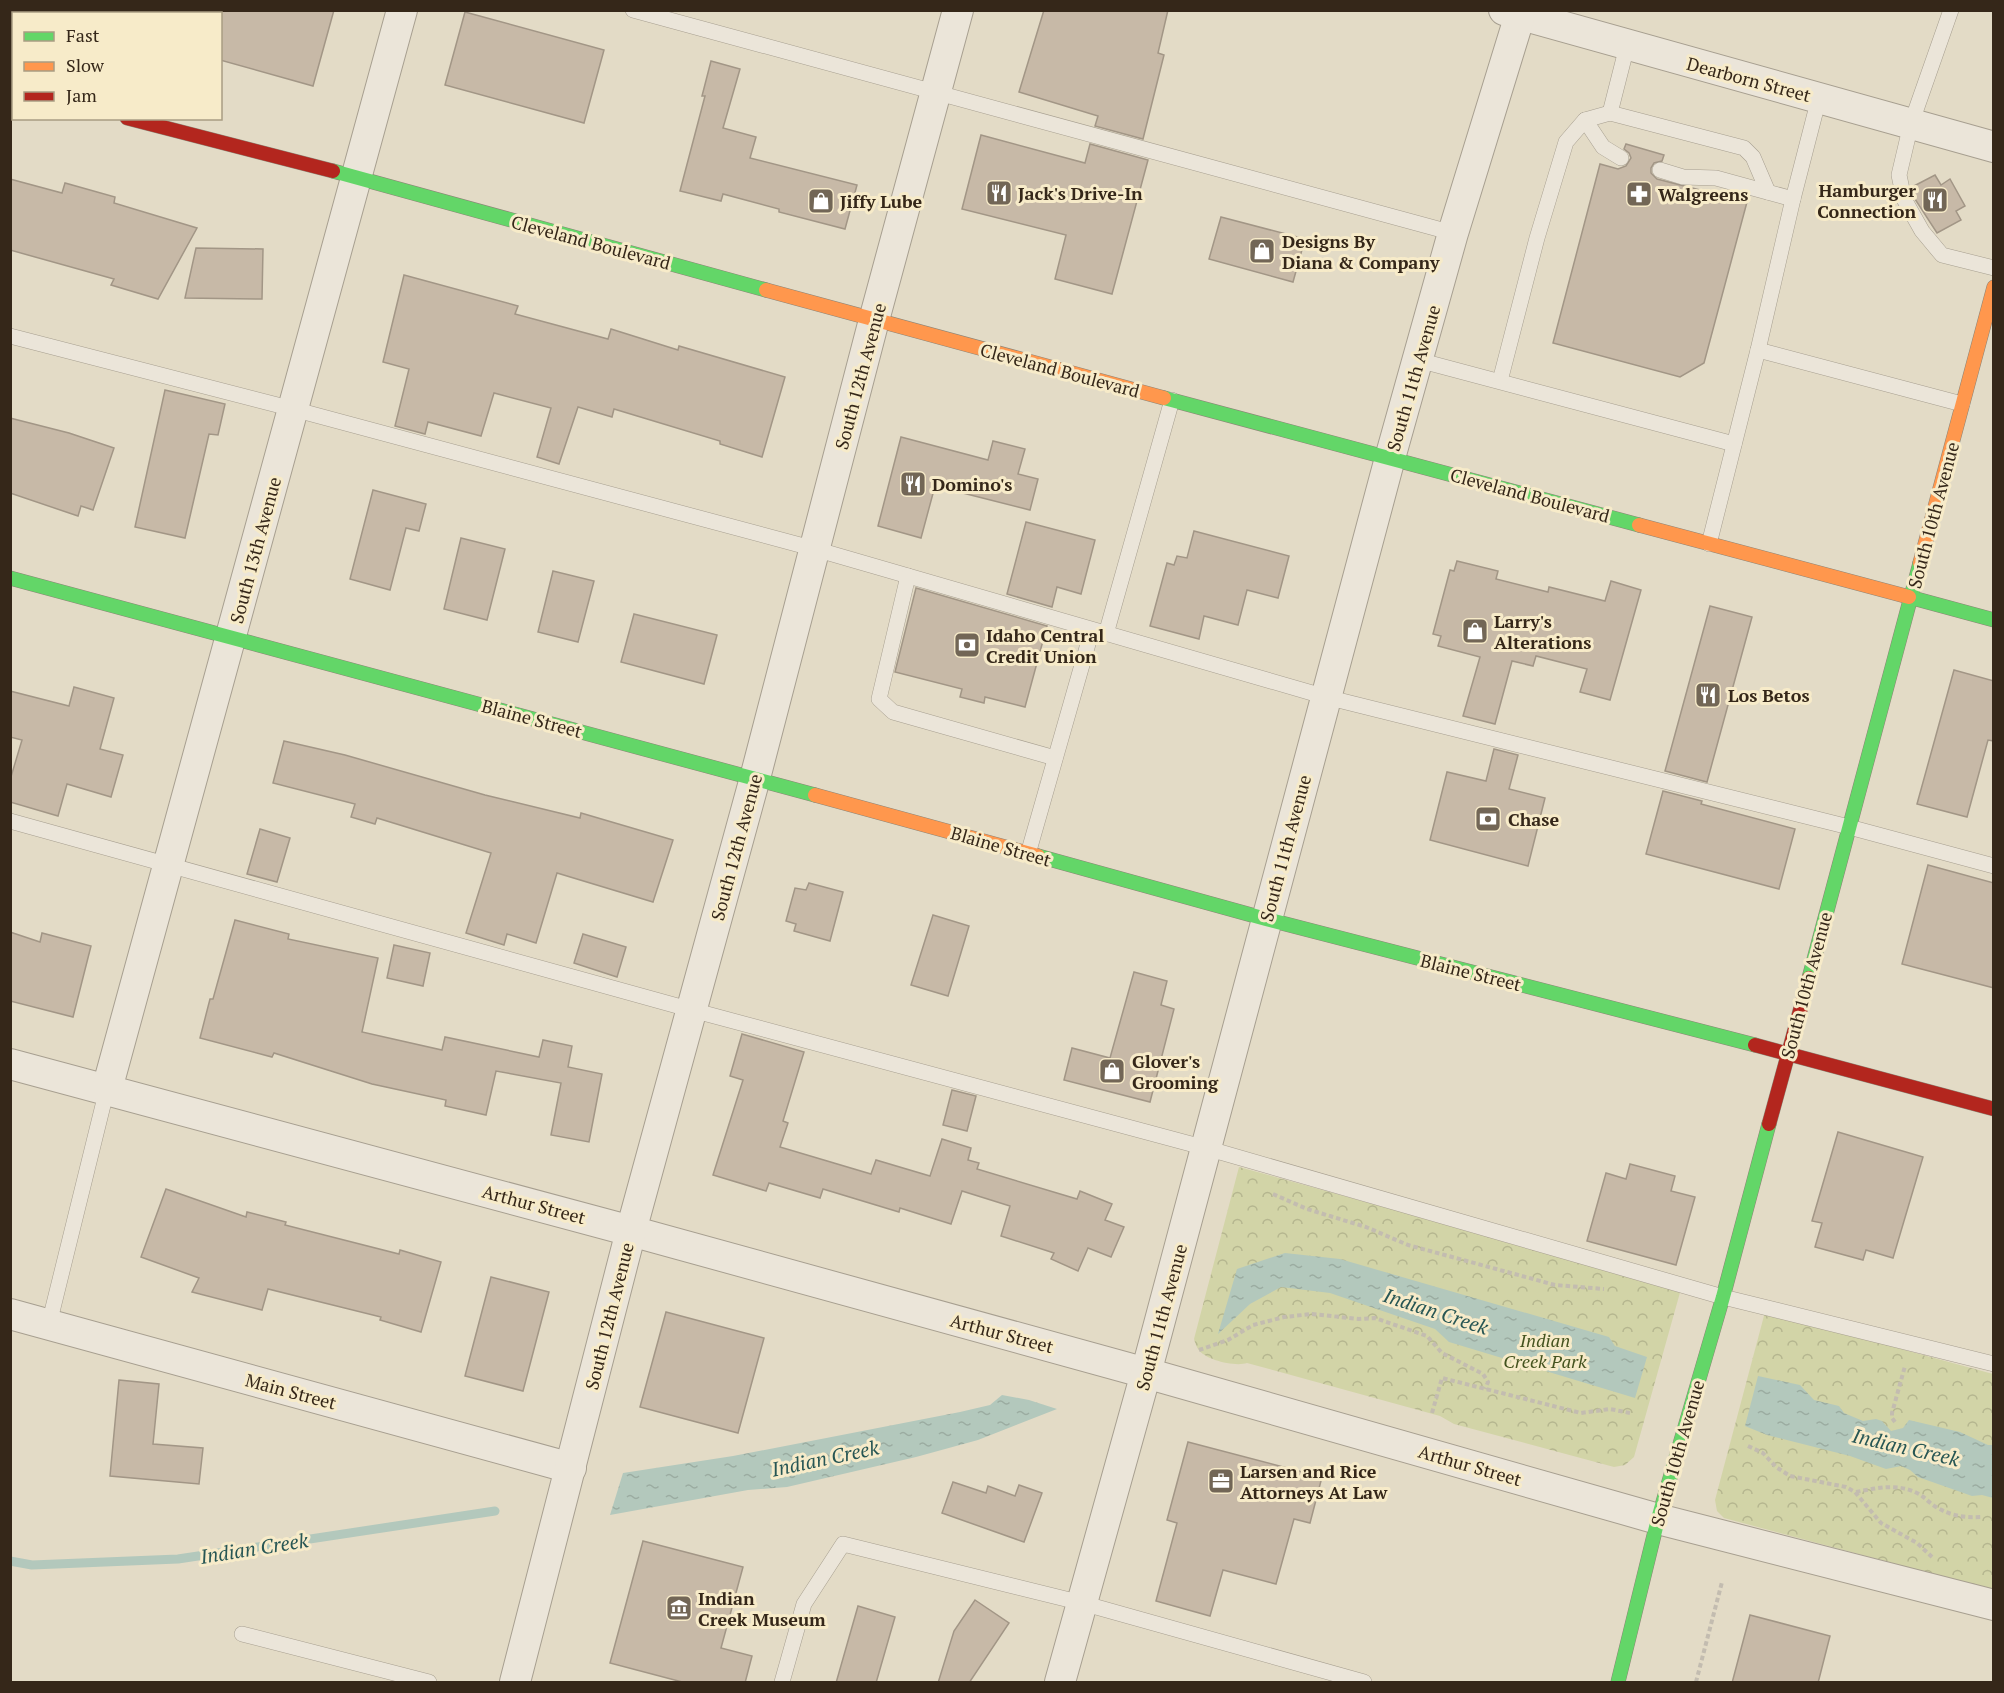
<svg xmlns="http://www.w3.org/2000/svg" width="2004" height="1693" font-family="'PT Serif',serif">
	<style>
		.park { fill: url(#park-crowns) }
		.water { fill: url(#water-ripples) }
		.lines { fill: none; stroke-linecap: round; stroke-linejoin: round }
		.stream { stroke: #b3c8bc; stroke-width: 9 }
		.building { fill: #c7b9a7; stroke: #a29686; stroke-width: 1.5 }
		.lane-casing { stroke: #a79f90; stroke-width: 16 }
		.street-casing { stroke: #a79f90; stroke-width: 32 }
		.fast-casing { stroke: #8d8577; stroke-width: 15 }
		.slow-casing { stroke: #8d8577; stroke-width: 15 }
		.jam-casing { stroke: #8d8577; stroke-width: 15 }
		.path { stroke: #c3bcb0; stroke-width: 4; stroke-dasharray: 4.5 3; stroke-linecap: butt }
		.lane { stroke: #ebe5d9; stroke-width: 15 }
		.street { stroke: #ebe5d9; stroke-width: 30 }
		.fast { stroke: #63d668; stroke-width: 14 }
		.slow { stroke: #ff974d; stroke-width: 14 }
		.jam { stroke: #b3261e; stroke-width: 14 }
		.labels { text-anchor: middle; dominant-baseline: central; stroke-width: 6; stroke-linejoin: round; paint-order: stroke }
		.street-label { font-size: 18px; fill: #352719; stroke: #f7ebc9 }
		.poi-label { font-size: 18px; font-weight: bold; fill: #352719; stroke: #f7ebc9; text-anchor: start }
		.park-label { font-size: 18px; font-style: italic; fill: #44531f; stroke: #f7ebc9 }
		.water-label { font-size: 20px; font-style: italic; fill: #275654; stroke: #f7ebc9 }
	</style>
	<defs>
		<pattern id="park-crowns" width="20" height="18" patternUnits="userSpaceOnUse" patternTransform="scale(1.5)"><rect width="20" height="18" fill="#d2d4a7"/><path d="M2 6a3 3 0 1 1 6 0M12 15a3 3 0 1 1 6 0" fill="none" stroke="#b5b68f"/></pattern>
		<pattern id="water-ripples" width="26" height="14" patternUnits="userSpaceOnUse" patternTransform="scale(1.5)"><rect width="26" height="14" fill="#b3c8bc"/><path d="M2 4q2-2 4 0t4 0M15 11q2-2 4 0t4 0" fill="none" stroke="#9baca1"/></pattern>
	</defs>
	<rect width="100%" height="100%" fill="#e3dbc6"/>
	<g class="park">
		<path d="M 1239,1167 L 1681,1289 L 1634,1457 L 1625,1465 L 1614,1467 L 1454,1424 L 1440,1416 L 1247,1363 C 1235,1367 1205,1360 1198,1349 C 1196,1346 1195,1342 1194,1339 Z"/>
		<path d="M 1765,1312 L 1993,1374 L 1993,1590 L 1724,1518 L 1717,1511 L 1715,1500 Z"/>
	</g>
	<g class="water">
		<path d="M 1285,1253 L 1340,1259 L 1609,1337 L 1615,1346 L 1647,1357 L 1635,1398 L 1449,1342 L 1435,1329 L 1330,1293 L 1281,1287 L 1250,1304 L 1218,1334 L 1237,1269 Z"/>
		<path d="M 1758,1376 L 1800,1385 L 1814,1400 L 1839,1406 L 1844,1413 L 1863,1421 L 1876,1419 L 1882,1421 L 1891,1431 L 1903,1428 L 1909,1420 L 1960,1432 L 1988,1445 L 1993,1445 L 1993,1498 L 1982,1495 L 1972,1496 L 1918,1477 L 1910,1470 L 1901,1466 L 1886,1469 L 1850,1456 L 1767,1435 L 1745,1426 Z"/>
		<path d="M 1002,1395 L 1029,1400 L 1057,1409 L 978,1440 L 916,1457 L 787,1487 L 748,1490 L 610,1515 L 623,1473 L 733,1456 L 960,1412 L 990,1405 Z"/>
	</g>
	<g class="lines">
		<path class="stream" d="M 10,1561 L 32,1565 L 178,1559 L 495,1511"/>
	</g>
	<g class="building">
		<path d="M 220,10 L 334,10 L 313,86 L 220,60 Z"/>
		<path d="M 1044,10 L 1168,10 L 1158,53 L 1164,55 L 1143,139 L 1095,126 L 1098,116 L 1019,92 Z"/>
		<path d="M 465,12 L 604,50 L 584,123 L 445,85 Z"/>
		<path d="M 711,61 L 740,69 L 723,128 L 756,137 L 750,158 L 857,185 L 845,229 L 779,212 L 779,209 L 723,194 L 721,201 L 680,191 L 705,96 L 702,96 Z"/>
		<path d="M 981,135 L 1085,163 L 1090,144 L 1148,160 L 1112,294 L 1055,279 L 1066,235 L 962,209 Z"/>
		<path d="M 1626,144 L 1664,155 L 1662,161 L 1654,163 L 1651,168 L 1651,173 L 1657,179 L 1747,202 L 1704,363 L 1680,377 L 1553,343 L 1600,164 L 1618,169 L 1626,166 L 1631,158 L 1629,153 L 1624,149 Z"/>
		<path d="M 1935,175 L 1941,185 L 1950,179 L 1965,206 L 1956,211 L 1961,220 L 1937,233 L 1913,196 L 1912,187 Z"/>
		<path d="M 10,179 L 62,193 L 65,183 L 115,197 L 114,203 L 197,228 L 158,299 L 111,285 L 114,279 L 10,250 Z"/>
		<path d="M 1221,217 L 1305,239 L 1293,282 L 1209,259 Z"/>
		<path d="M 196,248 L 263,249 L 262,299 L 185,298 Z"/>
		<path d="M 404,275 L 518,306 L 515,314 L 608,339 L 611,329 L 678,350 L 679,346 L 785,377 L 762,457 L 720,444 L 720,441 L 614,409 L 612,417 L 578,407 L 559,464 L 537,457 L 551,408 L 494,393 L 481,436 L 428,422 L 425,434 L 395,426 L 409,369 L 383,362 Z"/>
		<path d="M 165,390 L 225,404 L 218,435 L 209,434 L 185,538 L 135,527 Z"/>
		<path d="M 10,418 L 69,433 L 114,448 L 93,510 L 81,506 L 78,516 L 10,493 Z"/>
		<path d="M 901,437 L 988,460 L 993,441 L 1025,449 L 1018,474 L 1038,479 L 1030,510 L 935,486 L 921,538 L 878,526 Z"/>
		<path d="M 373,490 L 426,504 L 419,531 L 406,528 L 390,590 L 350,579 Z"/>
		<path d="M 1026,522 L 1095,540 L 1081,594 L 1057,587 L 1052,607 L 1007,594 Z"/>
		<path d="M 1194,531 L 1289,556 L 1278,598 L 1247,590 L 1238,625 L 1204,616 L 1199,639 L 1150,626 L 1167,563 L 1174,565 L 1177,556 L 1187,558 Z"/>
		<path d="M 461,538 L 505,549 L 487,620 L 444,609 Z"/>
		<path d="M 1457,561 L 1498,571 L 1496,579 L 1548,592 L 1549,587 L 1605,601 L 1611,581 L 1641,590 L 1610,700 L 1580,692 L 1587,669 L 1536,656 L 1533,666 L 1512,661 L 1495,724 L 1463,716 L 1480,657 L 1438,646 L 1441,636 L 1433,634 L 1450,570 L 1454,571 Z"/>
		<path d="M 553,571 L 594,581 L 578,642 L 538,632 Z"/>
		<path d="M 916,588 L 1047,626 L 1025,707 L 985,697 L 984,703 L 960,697 L 962,689 L 895,672 Z"/>
		<path d="M 1710,606 L 1752,617 L 1707,782 L 1665,771 Z"/>
		<path d="M 634,614 L 717,635 L 704,684 L 621,662 Z"/>
		<path d="M 1954,670 L 1994,681 L 1994,741 L 1988,740 L 1967,817 L 1917,804 Z"/>
		<path d="M 74,687 L 114,698 L 100,749 L 123,755 L 111,797 L 67,784 L 58,816 L 10,802 L 10,780 L 22,740 L 10,737 L 10,691 L 69,706 Z"/>
		<path d="M 284,741 L 345,755 L 485,795 L 580,818 L 581,813 L 673,840 L 653,902 L 557,873 L 536,943 L 507,934 L 504,945 L 466,933 L 491,853 L 377,818 L 375,824 L 351,817 L 355,804 L 273,783 Z"/>
		<path d="M 1494,749 L 1518,755 L 1509,789 L 1545,798 L 1528,866 L 1430,840 L 1447,772 L 1486,781 Z"/>
		<path d="M 1663,791 L 1702,801 L 1701,804 L 1795,829 L 1779,889 L 1646,854 Z"/>
		<path d="M 260,829 L 290,838 L 277,882 L 247,874 Z"/>
		<path d="M 1928,865 L 1994,883 L 1994,988 L 1902,964 Z"/>
		<path d="M 809,883 L 843,892 L 830,941 L 794,931 L 796,924 L 786,921 L 795,888 L 806,890 Z"/>
		<path d="M 933,915 L 969,926 L 948,996 L 911,985 Z"/>
		<path d="M 235,920 L 289,934 L 288,939 L 378,958 L 362,1032 L 442,1050 L 445,1037 L 539,1057 L 543,1040 L 572,1046 L 568,1067 L 602,1074 L 589,1142 L 551,1135 L 561,1083 L 496,1071 L 486,1115 L 445,1106 L 446,1100 L 372,1084 L 274,1053 L 272,1057 L 200,1038 L 210,999 L 213,999 Z"/>
		<path d="M 10,932 L 40,942 L 42,933 L 91,946 L 73,1017 L 10,1001 Z"/>
		<path d="M 583,934 L 626,947 L 617,977 L 574,963 Z"/>
		<path d="M 394,945 L 430,953 L 423,986 L 387,978 Z"/>
		<path d="M 1134,972 L 1167,981 L 1161,1005 L 1174,1009 L 1150,1102 L 1064,1080 L 1072,1048 L 1110,1058 Z"/>
		<path d="M 742,1034 L 804,1052 L 783,1121 L 788,1123 L 780,1147 L 871,1174 L 876,1160 L 930,1176 L 942,1139 L 971,1148 L 968,1160 L 979,1163 L 977,1169 L 1077,1199 L 1080,1191 L 1112,1204 L 1105,1220 L 1124,1227 L 1111,1257 L 1088,1248 L 1078,1271 L 1051,1259 L 1054,1253 L 1001,1236 L 1010,1206 L 962,1191 L 951,1224 L 900,1208 L 899,1212 L 823,1189 L 820,1198 L 769,1183 L 766,1191 L 713,1175 L 743,1080 L 730,1076 Z"/>
		<path d="M 952,1090 L 976,1096 L 967,1131 L 943,1125 Z"/>
		<path d="M 1838,1132 L 1923,1157 L 1893,1258 L 1866,1250 L 1863,1260 L 1815,1247 L 1822,1223 L 1812,1221 Z"/>
		<path d="M 1630,1164 L 1675,1176 L 1671,1191 L 1695,1197 L 1676,1265 L 1587,1241 L 1606,1173 L 1626,1179 Z"/>
		<path d="M 166,1189 L 246,1217 L 247,1212 L 286,1222 L 285,1225 L 399,1254 L 400,1250 L 441,1262 L 421,1332 L 380,1320 L 381,1317 L 268,1289 L 262,1310 L 192,1292 L 199,1278 L 141,1257 Z"/>
		<path d="M 491,1277 L 549,1292 L 523,1391 L 465,1376 Z"/>
		<path d="M 666,1312 L 764,1338 L 738,1433 L 640,1407 Z"/>
		<path d="M 119,1380 L 159,1384 L 153,1444 L 203,1448 L 199,1484 L 110,1476 Z"/>
		<path d="M 1188,1442 L 1322,1477 L 1310,1523 L 1294,1519 L 1276,1584 L 1223,1570 L 1210,1616 L 1156,1601 L 1177,1523 L 1167,1520 Z"/>
		<path d="M 953,1482 L 986,1493 L 988,1486 L 1015,1496 L 1019,1485 L 1042,1493 L 1024,1542 L 942,1513 Z"/>
		<path d="M 643,1541 L 743,1567 L 721,1648 L 752,1656 L 745,1683 L 686,1683 L 610,1663 Z"/>
		<path d="M 975,1600 L 1009,1623 L 969,1683 L 938,1683 L 954,1631 Z"/>
		<path d="M 858,1606 L 895,1617 L 876,1683 L 836,1683 Z"/>
		<path d="M 1750,1615 L 1830,1636 L 1818,1683 L 1732,1683 Z"/>
	</g>
	<g class="lines">
		<defs>
			<g id="lane">
				<path d="M 633,10 L 1453,233"/>
				<path d="M 1951,10 L 1911,124 L 1899,175 L 1904,199 L 1922,231 L 1942,255 L 1994,268"/>
				<path d="M 1610,113 L 1627,46"/>
				<path d="M 1585,120 L 1603,147 L 1621,158"/>
				<path d="M 1660,170 L 1683,177 L 1716,178 L 1793,199"/>
				<path d="M 10,336 L 293,409 L 815,549 L 1326,697 L 1849,827 L 1994,866"/>
				<path d="M 1758,350 L 1962,404"/>
				<path d="M 1418,360 L 1734,444"/>
				<path d="M 1500,381 L 1537,238 L 1566,142 L 1585,120 L 1610,113 L 1744,148 L 1753,157 L 1768,192"/>
				<path d="M 1709,544 L 1758,350 L 1793,199 L 1819,98"/>
				<path d="M 908,576 L 879,699 L 893,712 L 1055,758"/>
				<path d="M 1106,634 L 1172,400"/>
				<path d="M 10,821 L 692,1010 L 1206,1148 L 1723,1297 L 1994,1364"/>
				<path d="M 1028,854 L 1092,630"/>
				<path d="M 49,1324 L 107,1089"/>
				<path d="M 242,1634 L 429,1682"/>
				<path d="M 782,1682 L 804,1604 L 843,1544 L 1082,1603 L 1364,1682"/>
			</g>
			<g id="street">
				<path d="M 1504,10 L 1994,147"/>
				<path d="M 10,1064 L 631,1231 L 1146,1373 L 1658,1519 L 1994,1605"/>
				<path d="M 107,1089 L 402,10"/>
				<path d="M 10,1314 L 571,1468"/>
				<path d="M 515,1682 L 631,1231 L 755,778 L 874,320 L 958,10"/>
				<path d="M 1060,1682 L 1146,1373 L 1390,458 L 1453,233 L 1520,15"/>
			</g>
			<g id="fast">
				<path d="M 10,89 L 14,89"/>
				<path d="M 333,171 L 766,290"/>
				<path d="M 1164,398 L 1639,525"/>
				<path d="M 10,578 L 815,795"/>
				<path d="M 1909,597 L 1994,620"/>
				<path d="M 1038,856 L 1266,919 L 1755,1045"/>
				<path d="M 1809,978 L 1920,563"/>
				<path d="M 1618,1682 L 1658,1519 L 1723,1297 L 1769,1124"/>
			</g>
			<g id="slow">
				<path d="M 766,290 L 1164,398"/>
				<path d="M 1639,525 L 1909,597"/>
				<path d="M 1920,563 L 1994,287"/>
				<path d="M 815,795 L 1038,856"/>
			</g>
			<g id="jam">
				<path d="M 127,118 L 333,171"/>
				<path d="M 1755,1045 L 1994,1109"/>
				<path d="M 1769,1124 L 1809,978"/>
			</g>
		</defs>
		<use href="#lane" class="lane-casing"/>
		<use href="#street" class="street-casing"/>
		<use href="#fast" class="fast-casing"/>
		<use href="#slow" class="slow-casing"/>
		<use href="#jam" class="jam-casing"/>
		<g class="path">
			<path d="M 1273,1194 L 1307,1209 L 1366,1227 L 1408,1245 L 1555,1285 L 1604,1289"/>
			<path d="M 1199,1350 L 1228,1340 L 1253,1325 L 1284,1317 L 1312,1314 L 1359,1319 L 1375,1318 L 1427,1336 L 1442,1353 L 1483,1374 L 1488,1382 L 1485,1389"/>
			<path d="M 1432,1413 L 1442,1378 L 1581,1413 L 1610,1409 L 1630,1413"/>
			<path d="M 1895,1422 L 1892,1418 L 1892,1413 L 1905,1366"/>
			<path d="M 1748,1446 L 1763,1453 L 1776,1467 L 1790,1476 L 1846,1487 L 1855,1492 L 1881,1523 L 1917,1543 L 1932,1557"/>
			<path d="M 1856,1492 C 1876,1488 1897,1483 1917,1493 C 1924,1496 1929,1503 1936,1507 C 1951,1516 1965,1518 1981,1517"/>
			<path d="M 1696,1682 L 1722,1582"/>
		</g>
		<use href="#lane" class="lane"/>
		<use href="#street" class="street"/>
		<use href="#fast" class="fast"/>
		<use href="#slow" class="slow"/>
		<use href="#jam" class="jam"/>
	</g>
	<defs>
		<symbol id="restaurant-square" viewBox="-11 -11 22 22"><rect x="-9" y="-9" width="18" height="18" rx="4" fill="#726656" stroke="#f7ebc9"/><path d="M-5-6h1v4h1v-4h1v4h1v-4h1v5L-1.5 .5V6h-2V.5L-5-1ZM5-6V6H3V1.5H1.5Q1.5-4 5-6Z" fill="#fff"/></symbol>
		<symbol id="pharmacy-square" viewBox="-11 -11 22 22"><rect x="-9" y="-9" width="18" height="18" rx="4" fill="#726656" stroke="#f7ebc9"/><path d="M-2-6h4v4h4v4h-4v4h-4v-4h-4v-4h4Z" fill="#fff"/></symbol>
		<symbol id="shop-square" viewBox="-11 -11 22 22"><rect x="-9" y="-9" width="18" height="18" rx="4" fill="#726656" stroke="#f7ebc9"/><path d="M-5-2.5h2.3a2.7 3.5 0 0 1 5.4 0H5L5.5 6h-11ZM-1.5-2.5h3a1.5 2.3 0 0 0-3 0Z" fill="#fff"/></symbol>
		<symbol id="bank-square" viewBox="-11 -11 22 22"><rect x="-9" y="-9" width="18" height="18" rx="4" fill="#726656" stroke="#f7ebc9"/><path d="M-6-4H6V4H-6ZM0-2.3a2.3 2.3 0 1 0 0 4.6a2.3 2.3 0 1 0 0-4.6Z" fill="#fff"/></symbol>
		<symbol id="office-square" viewBox="-11 -11 22 22"><rect x="-9" y="-9" width="18" height="18" rx="4" fill="#726656" stroke="#f7ebc9"/><path d="M-6-3h4V-5.5h4V-3h4V5H-6ZM-1-4.5V-3h2v-1.5ZM-6 0V1H6V0Z" fill="#fff"/></symbol>
		<symbol id="museum-square" viewBox="-11 -11 22 22"><rect x="-9" y="-9" width="18" height="18" rx="4" fill="#726656" stroke="#f7ebc9"/><path d="M0-6L6-3V-2H-6V-3ZM-5-1h2V3h-2ZM-1-1h2V3h-2ZM3-1h2V3H3ZM-6 4H6V6H-6Z" fill="#fff"/></symbol>
	</defs>
	<g fill-rule="evenodd">
		<use href="#restaurant-square" x="984" y="178" width="30" height="30"/>
		<use href="#pharmacy-square" x="1624" y="179" width="30" height="30"/>
		<use href="#restaurant-square" x="1920" y="185" width="30" height="30"/>
		<use href="#shop-square" x="806" y="186" width="30" height="30"/>
		<use href="#shop-square" x="1247" y="236" width="30" height="30"/>
		<use href="#restaurant-square" x="898" y="469" width="30" height="30"/>
		<use href="#shop-square" x="1460" y="616" width="30" height="30"/>
		<use href="#bank-square" x="952" y="630" width="30" height="30"/>
		<use href="#restaurant-square" x="1693" y="680" width="30" height="30"/>
		<use href="#bank-square" x="1473" y="804" width="30" height="30"/>
		<use href="#shop-square" x="1097" y="1056" width="30" height="30"/>
		<use href="#office-square" x="1206" y="1466" width="30" height="30"/>
		<use href="#museum-square" x="664" y="1593" width="30" height="30"/>
	</g>
	<g class="labels">
		<g class="street-label">
			<text transform="translate(1749 79) rotate(15)">Dearborn Street</text>
			<text transform="translate(591 242) rotate(15)">Cleveland Boulevard</text>
			<text transform="translate(1060 370) rotate(15)">Cleveland Boulevard</text>
			<text transform="translate(860 376) rotate(-75)">South 12th Avenue</text>
			<text transform="translate(1413 378) rotate(-74)">South 11th Avenue</text>
			<text transform="translate(1530 495) rotate(15)">Cleveland Boulevard</text>
			<text transform="translate(1933 515) rotate(-75)">South 10th Avenue</text>
			<text transform="translate(255 550) rotate(-75)">South 13th Avenue</text>
			<text transform="translate(532 718) rotate(15)">Blaine Street</text>
			<text transform="translate(1001 846) rotate(16)">Blaine Street</text>
			<text transform="translate(736 847) rotate(-75)">South 12th Avenue</text>
			<text transform="translate(1285 848) rotate(-75)">South 11th Avenue</text>
			<text transform="translate(1471 972) rotate(14)">Blaine Street</text>
			<text transform="translate(1806 985) rotate(-75)">South 10th Avenue</text>
			<text transform="translate(534 1204) rotate(15)">Arthur Street</text>
			<text transform="translate(609 1316) rotate(-76)">South 12th Avenue</text>
			<text transform="translate(1161 1317) rotate(-75)">South 11th Avenue</text>
			<text transform="translate(1002 1333) rotate(15)">Arthur Street</text>
			<text transform="translate(291 1391) rotate(15)">Main Street</text>
			<text transform="translate(1677 1453) rotate(-74)">South 10th Avenue</text>
			<text transform="translate(1470 1465) rotate(16)">Arthur Street</text>
		</g>
		<g class="poi-label">
			<text x="1916" y="190" text-anchor="end">Hamburger<tspan x="1916" dy="21">Connection</tspan></text>
			<text x="1018" y="193">Jack's Drive-In</text>
			<text x="1658" y="194">Walgreens</text>
			<text x="840" y="201">Jiffy Lube</text>
			<text x="1282" y="241">Designs By<tspan x="1282" dy="21">Diana &amp; Company</tspan></text>
			<text x="932" y="484">Domino's</text>
			<text x="1494" y="621">Larry's<tspan x="1494" dy="21">Alterations</tspan></text>
			<text x="986" y="635">Idaho Central<tspan x="986" dy="21">Credit Union</tspan></text>
			<text x="1728" y="695">Los Betos</text>
			<text x="1508" y="819">Chase</text>
			<text x="1132" y="1061">Glover's<tspan x="1132" dy="21">Grooming</tspan></text>
			<text x="1240" y="1471">Larsen and Rice<tspan x="1240" dy="21">Attorneys At Law</tspan></text>
			<text x="698" y="1598">Indian<tspan x="698" dy="21">Creek Museum</tspan></text>
		</g>
		<g class="park-label">
			<text x="1545" y="1340">Indian<tspan x="1545" dy="21">Creek Park</tspan></text>
		</g>
		<g class="water-label">
			<text transform="translate(1436 1311) rotate(18)">Indian Creek</text>
			<text transform="translate(1906 1447) rotate(13)">Indian Creek</text>
			<text transform="translate(825 1458) rotate(-12)">Indian Creek</text>
			<text transform="translate(254 1548) rotate(-9)">Indian Creek</text>
		</g>
	</g>
	<rect width="2004" height="1693" fill="none" stroke="#352719" stroke-width="24"/>
	<rect x="12" y="12" width="210" height="108" fill="#f7ebc9" stroke="#a99d83" stroke-width="1.5"/>
	<rect x="24" y="32" width="30" height="9" fill="#63d668" stroke="#a99d83" stroke-width="1.5"/>
	<text x="66" y="42" font-size="18" fill="#352719">Fast</text>
	<rect x="24" y="62" width="30" height="9" fill="#ff974d" stroke="#a99d83" stroke-width="1.5"/>
	<text x="66" y="72" font-size="18" fill="#352719">Slow</text>
	<rect x="24" y="92" width="30" height="9" fill="#b3261e" stroke="#a99d83" stroke-width="1.5"/>
	<text x="66" y="102" font-size="18" fill="#352719">Jam</text>
</svg>
